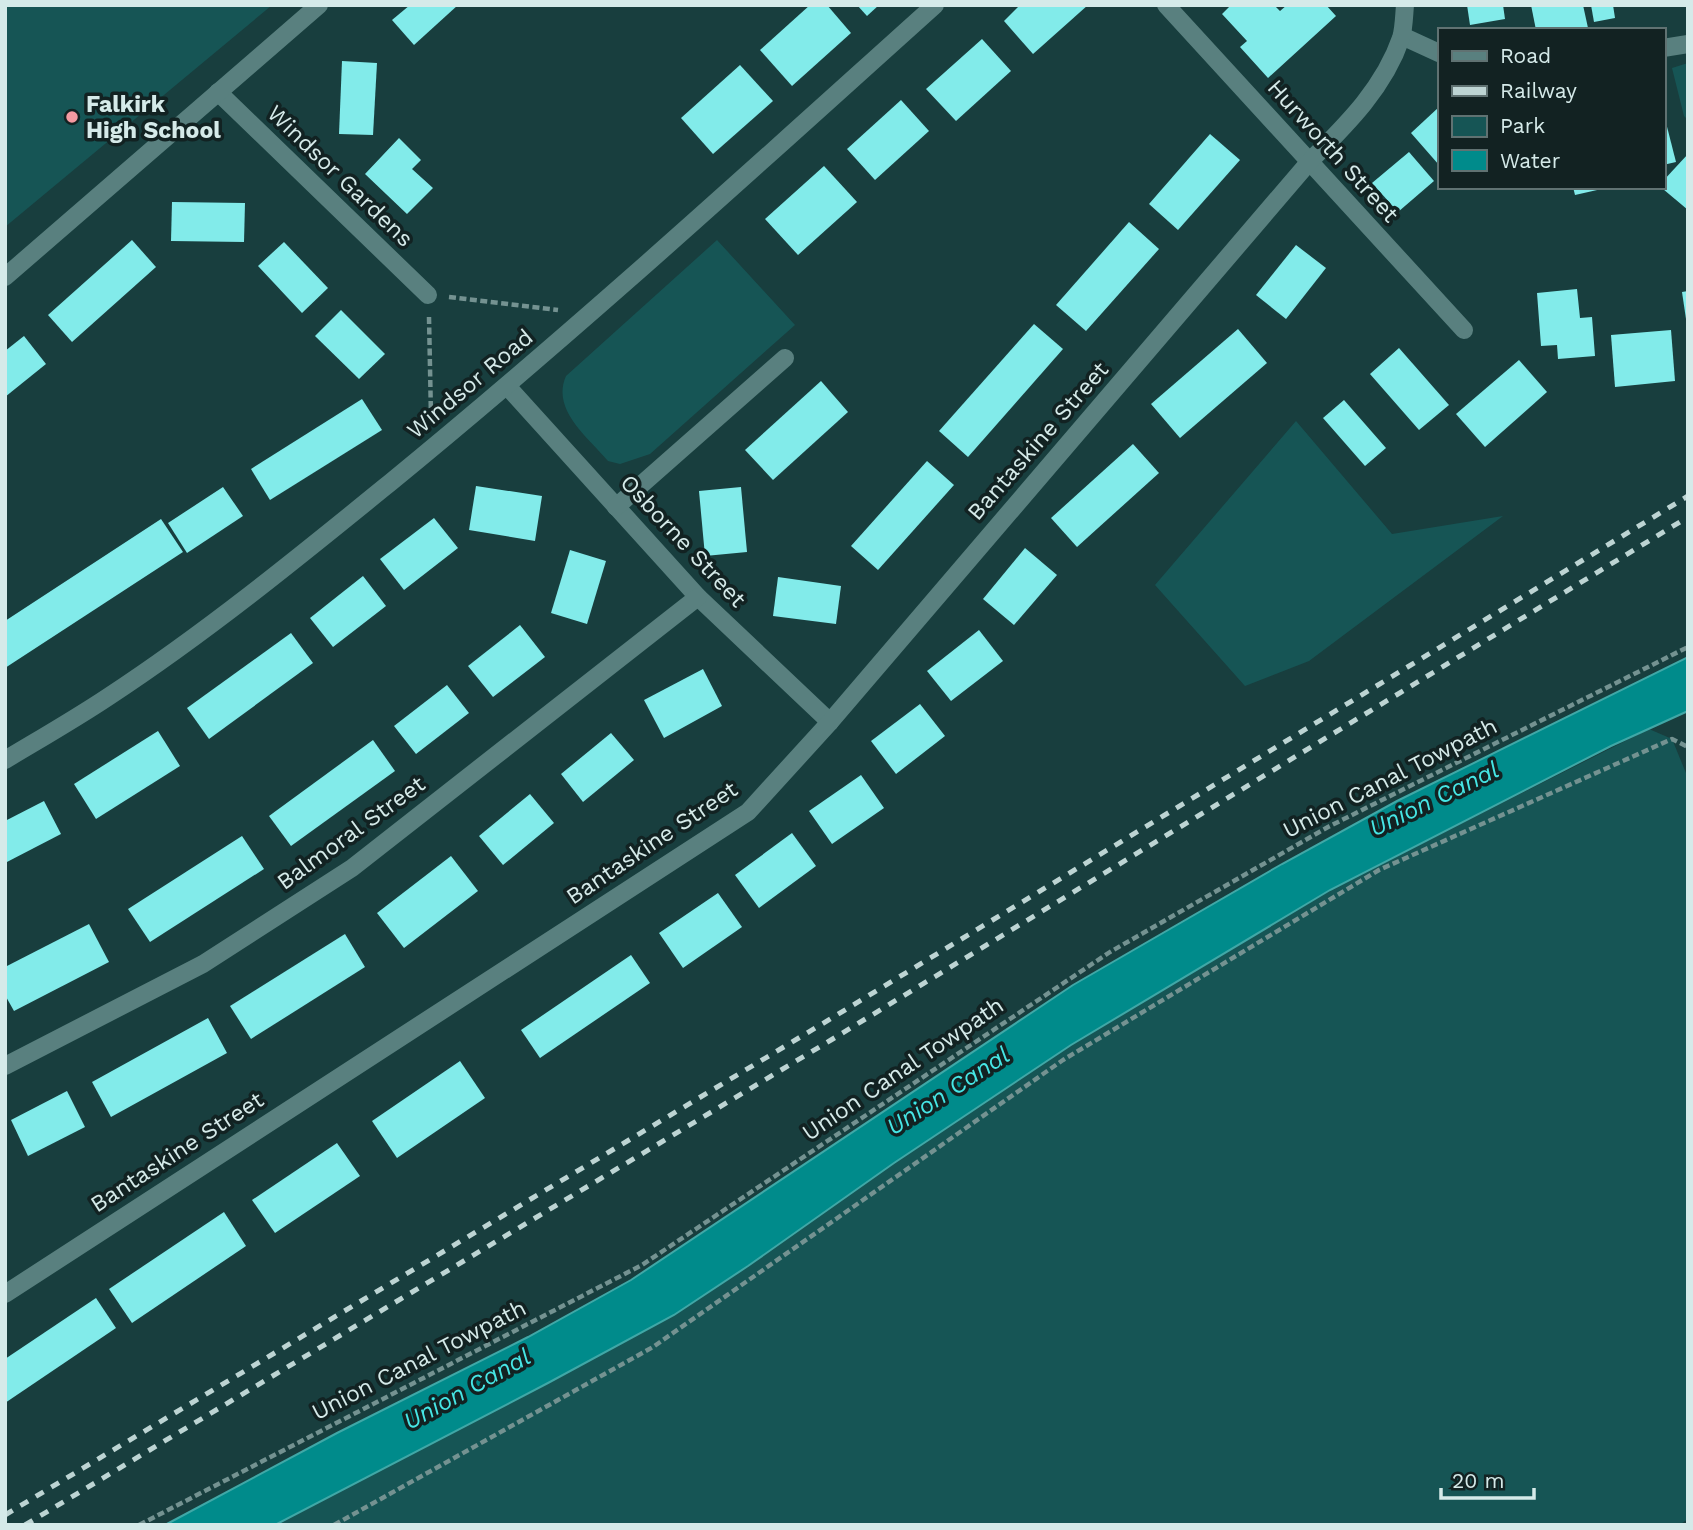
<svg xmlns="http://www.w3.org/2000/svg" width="1693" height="1530" font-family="'Work Sans',sans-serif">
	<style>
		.green { fill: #165555 }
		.water { fill: #008b8b; stroke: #40a8a7; stroke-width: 2 }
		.building { fill: #82ebea }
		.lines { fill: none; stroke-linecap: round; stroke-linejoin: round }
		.path { stroke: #749291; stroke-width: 4.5; stroke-dasharray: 7 3.5; stroke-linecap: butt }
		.minor { stroke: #59807f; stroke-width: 18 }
		.rail { stroke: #bdd4d3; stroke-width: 5; stroke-dasharray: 9 9; stroke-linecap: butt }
		.poi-dot { fill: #f49aa1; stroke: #122222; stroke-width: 2.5 }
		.labels { text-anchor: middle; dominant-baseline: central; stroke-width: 7; stroke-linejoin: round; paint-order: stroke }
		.poi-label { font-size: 23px; font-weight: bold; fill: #d5eae9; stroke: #122222; text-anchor: start }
		.street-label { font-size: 23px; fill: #d5eae9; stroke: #122222 }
		.water-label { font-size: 24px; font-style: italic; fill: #46e6e5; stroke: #122222 }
	</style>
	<rect width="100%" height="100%" fill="#183e3e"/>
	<g class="green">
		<path d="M 5,5 L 270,5 L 271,6 L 5,227 Z"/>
		<path d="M 1688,63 L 1688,120 L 1684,116 L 1672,68 Z"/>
		<path d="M 717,240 L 795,325 L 650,454 L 620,464 L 608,461 C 588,437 551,410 566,376 Z"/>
		<path d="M 1296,421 L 1392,534 L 1503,516 L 1309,661 L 1245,686 L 1155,585 Z"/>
		<path d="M 1649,729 L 1672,739 L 1688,778 L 1688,1519 L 1679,1525 L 275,1525 L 548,1383 L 674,1315 L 748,1266 L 894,1163 L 1071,1045 L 1330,890 Z"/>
	</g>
	<path class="water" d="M 1688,657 L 1688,711 L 1611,746 L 1330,890 L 1071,1045 L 894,1163 L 748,1266 L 674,1315 L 548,1383 L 275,1525 L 165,1525 L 337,1433 L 528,1337 L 631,1280 L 1073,985 L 1282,864 L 1397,801 Z"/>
	<g class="building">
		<path d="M 410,5 L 458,5 L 414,45 L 392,20 Z"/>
		<path d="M 810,5 L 827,5 L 851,33 L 792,86 L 760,50 Z"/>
		<path d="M 857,5 L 879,5 L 867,16 Z"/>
		<path d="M 1020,5 L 1088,5 L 1033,54 L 1004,21 Z"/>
		<path d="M 1231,5 L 1274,5 L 1280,11 L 1287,5 L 1326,5 L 1336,16 L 1268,78 L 1240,47 L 1247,41 L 1222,14 Z"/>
		<path d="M 1467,5 L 1503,5 L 1505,19 L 1470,25 Z"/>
		<path d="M 1531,5 L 1583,5 L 1588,28 L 1536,30 Z"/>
		<path d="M 1591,5 L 1613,5 L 1615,18 L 1594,22 Z"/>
		<path d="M 982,39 L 1011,71 L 956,121 L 926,89 Z"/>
		<path d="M 342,61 L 377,63 L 373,135 L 339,134 Z"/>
		<path d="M 740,65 L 773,101 L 713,154 L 681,118 Z"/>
		<path d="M 901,100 L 929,131 L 875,180 L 847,149 Z"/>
		<path d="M 1439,107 L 1439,165 L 1411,133 Z"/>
		<path d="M 1663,111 L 1676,162 L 1663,165 Z"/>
		<path d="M 1210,134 L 1240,160 L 1178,230 L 1149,204 Z"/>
		<path d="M 399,138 L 421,160 L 412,169 L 433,188 L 407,214 L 365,174 Z"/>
		<path d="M 1409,152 L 1434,181 L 1398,212 L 1372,183 Z"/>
		<path d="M 1688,154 L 1688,210 L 1663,189 L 1663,181 Z"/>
		<path d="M 824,166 L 857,202 L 798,255 L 765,219 Z"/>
		<path d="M 1573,187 L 1606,187 L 1606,188 L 1575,195 Z"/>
		<path d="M 172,202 L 245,203 L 244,242 L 171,241 Z"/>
		<path d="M 1129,222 L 1159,249 L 1086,331 L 1056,305 Z"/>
		<path d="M 132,240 L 156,267 L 72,342 L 48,315 Z"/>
		<path d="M 284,242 L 328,288 L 302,313 L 258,266 Z"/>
		<path d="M 1296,245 L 1326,268 L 1286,319 L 1256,295 Z"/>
		<path d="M 1577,289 L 1580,318 L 1592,317 L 1595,356 L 1558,359 L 1557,345 L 1541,346 L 1537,293 Z"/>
		<path d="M 1688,291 L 1688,319 L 1686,319 L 1682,292 Z"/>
		<path d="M 341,310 L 385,354 L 359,379 L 315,336 Z"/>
		<path d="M 1034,324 L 1063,349 L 968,457 L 939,431 Z"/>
		<path d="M 1238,329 L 1267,363 L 1180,438 L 1151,404 Z"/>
		<path d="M 1671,330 L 1675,381 L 1615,387 L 1611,335 Z"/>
		<path d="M 24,336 L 46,364 L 5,397 L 5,351 Z"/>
		<path d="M 1399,348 L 1449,405 L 1419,430 L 1370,374 Z"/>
		<path d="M 1519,360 L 1547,392 L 1485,447 L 1456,414 Z"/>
		<path d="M 821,381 L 848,412 L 773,480 L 745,450 Z"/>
		<path d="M 362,399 L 382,430 L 270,500 L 251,469 Z"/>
		<path d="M 1344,400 L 1386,448 L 1365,466 L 1323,418 Z"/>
		<path d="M 1133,444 L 1159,473 L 1077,547 L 1051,518 Z"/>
		<path d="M 927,461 L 954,485 L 878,570 L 851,546 Z"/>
		<path d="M 476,486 L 542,496 L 535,541 L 469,530 Z"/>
		<path d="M 223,487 L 243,516 L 187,553 L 168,523 Z"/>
		<path d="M 741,487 L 747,552 L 705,556 L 699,491 Z"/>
		<path d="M 434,518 L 458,548 L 404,590 L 380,559 Z"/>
		<path d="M 161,519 L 183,552 L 5,668 L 5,621 Z"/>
		<path d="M 1025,548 L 1057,575 L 1014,625 L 983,599 Z"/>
		<path d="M 570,550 L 606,561 L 587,624 L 551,613 Z"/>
		<path d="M 363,576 L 386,606 L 333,647 L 310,618 Z"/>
		<path d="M 778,577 L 841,586 L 836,624 L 773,616 Z"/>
		<path d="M 520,625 L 545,657 L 493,697 L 468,666 Z"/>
		<path d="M 979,630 L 1003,661 L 951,701 L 927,671 Z"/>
		<path d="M 291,633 L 313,663 L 209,739 L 187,708 Z"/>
		<path d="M 703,669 L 722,706 L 664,738 L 644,700 Z"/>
		<path d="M 447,685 L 469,713 L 416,754 L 394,726 Z"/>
		<path d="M 920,704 L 945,736 L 896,774 L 871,741 Z"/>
		<path d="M 158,731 L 180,766 L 96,819 L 74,784 Z"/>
		<path d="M 611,733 L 634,760 L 583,802 L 561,774 Z"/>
		<path d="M 373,740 L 395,771 L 291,846 L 269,816 Z"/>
		<path d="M 861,775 L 884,808 L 832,844 L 809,811 Z"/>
		<path d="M 530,794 L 554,823 L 503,865 L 479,836 Z"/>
		<path d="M 44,801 L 61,834 L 5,863 L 5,821 Z"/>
		<path d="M 792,833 L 816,866 L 759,908 L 735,875 Z"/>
		<path d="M 242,836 L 264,869 L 150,942 L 128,909 Z"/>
		<path d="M 451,856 L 478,891 L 404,948 L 377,913 Z"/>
		<path d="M 718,893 L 742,927 L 683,968 L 659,933 Z"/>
		<path d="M 89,924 L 109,962 L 14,1011 L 5,995 L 5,967 Z"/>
		<path d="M 345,934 L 365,967 L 251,1039 L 230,1006 Z"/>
		<path d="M 631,955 L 650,983 L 540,1058 L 521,1030 Z"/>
		<path d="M 208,1018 L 227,1053 L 111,1117 L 92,1082 Z"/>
		<path d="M 460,1061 L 485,1098 L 397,1158 L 372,1121 Z"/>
		<path d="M 67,1091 L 85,1127 L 28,1156 L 11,1120 Z"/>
		<path d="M 337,1143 L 360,1176 L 275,1233 L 252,1200 Z"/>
		<path d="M 224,1212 L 246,1246 L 132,1323 L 109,1289 Z"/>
		<path d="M 96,1298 L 116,1328 L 5,1403 L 5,1359 Z"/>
	</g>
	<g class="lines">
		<g class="path">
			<path d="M 449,297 L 558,310"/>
			<path d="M 429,317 L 431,417"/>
			<path d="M 139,1525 L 642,1265 L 1110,952 L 1328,827 L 1688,647"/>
			<path d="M 334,1525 L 653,1347 L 1063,1060 L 1379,870 L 1672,739 L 1688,747"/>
		</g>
		<g class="minor">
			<path d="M 1166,5 L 1464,330"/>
			<path d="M 1402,36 L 1439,53"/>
			<path d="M 1663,48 L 1688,44"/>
			<path d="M 218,92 L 428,295"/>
			<path d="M 5,277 L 319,5"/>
			<path d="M 507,386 L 698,597 L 830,722"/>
			<path d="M 616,507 L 785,358"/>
			<path d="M 5,760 C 40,739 75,719 108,697 C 207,632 300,556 391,482 C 578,329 756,166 935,5"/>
			<path d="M 5,1066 L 203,964 L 352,868 L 698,597"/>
			<path d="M 5,1294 L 748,812 L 830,722 L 1310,161 C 1346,125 1384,88 1401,38 C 1404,28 1404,16 1405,5"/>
		</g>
		<g class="rail">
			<path d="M 5,1515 L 822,1024 L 1688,496"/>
			<path d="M 25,1525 L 831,1040 L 1688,517"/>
		</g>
	</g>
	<circle class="poi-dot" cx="72" cy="117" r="7"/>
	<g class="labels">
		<g class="poi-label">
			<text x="86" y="104">Falkirk<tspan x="86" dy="26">High School</tspan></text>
		</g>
		<g class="street-label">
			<text transform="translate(1333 151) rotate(48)">Hurworth Street</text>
			<text transform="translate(340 176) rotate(44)">Windsor Gardens</text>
			<text transform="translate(470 384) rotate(-40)">Windsor Road</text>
			<text transform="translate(1038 441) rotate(-49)">Bantaskine Street</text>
			<text transform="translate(683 541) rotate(47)">Osborne Street</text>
			<text transform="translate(1390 778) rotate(-27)">Union Canal Towpath</text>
			<text transform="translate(351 833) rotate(-36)">Balmoral Street</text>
			<text transform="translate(652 843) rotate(-34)">Bantaskine Street</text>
			<text transform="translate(903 1069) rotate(-34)">Union Canal Towpath</text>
			<text transform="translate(177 1152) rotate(-33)">Bantaskine Street</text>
			<text transform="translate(419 1360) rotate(-27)">Union Canal Towpath</text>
		</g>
		<g class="water-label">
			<text transform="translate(1434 799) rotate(-26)">Union Canal</text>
			<text transform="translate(948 1091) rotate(-33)">Union Canal</text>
			<text transform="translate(467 1389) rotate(-29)">Union Canal</text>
		</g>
	</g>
	<rect width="1693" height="1530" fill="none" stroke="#d5eae9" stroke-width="14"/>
	<rect x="1438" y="28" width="228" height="161" fill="#122222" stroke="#607272" stroke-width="2"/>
	<rect x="1452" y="51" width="35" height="10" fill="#59807f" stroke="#607272" stroke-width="2"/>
	<text x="1500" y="63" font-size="21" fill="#d5eae9">Road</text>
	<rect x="1452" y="86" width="35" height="10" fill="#bdd4d3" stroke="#607272" stroke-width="2"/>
	<text x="1500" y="98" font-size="21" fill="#d5eae9">Railway</text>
	<rect x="1452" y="116" width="35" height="21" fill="#165555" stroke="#607272" stroke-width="2"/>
	<text x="1500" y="133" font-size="21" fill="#d5eae9">Park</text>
	<rect x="1452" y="150" width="35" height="21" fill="#008b8b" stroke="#607272" stroke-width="2"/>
	<text x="1500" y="168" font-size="21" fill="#d5eae9">Water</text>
	<path d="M1441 1488v10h93v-10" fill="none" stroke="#d5eae9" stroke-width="3.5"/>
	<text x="1452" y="1488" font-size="21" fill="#d5eae9" stroke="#122222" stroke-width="5" paint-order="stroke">20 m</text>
</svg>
